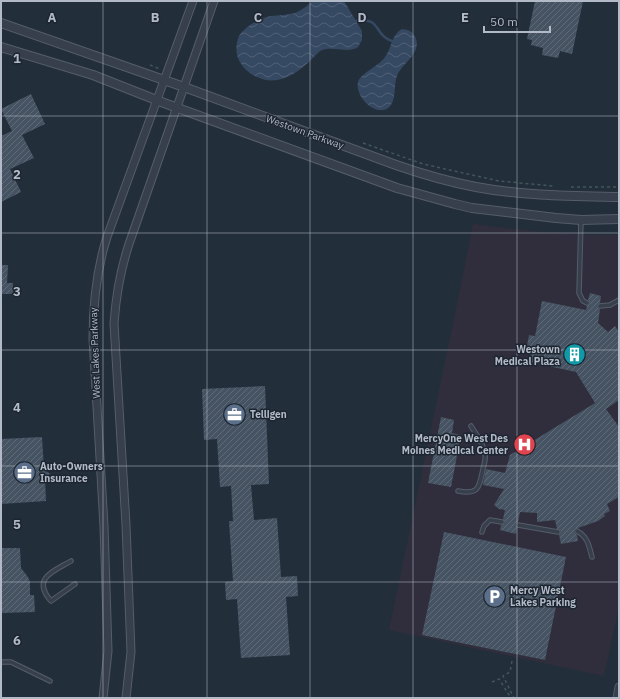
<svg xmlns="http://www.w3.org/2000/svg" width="620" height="699" font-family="'IBM Plex Sans',sans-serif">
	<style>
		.medical { fill: #302e3d }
		.water { fill: url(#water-waves) }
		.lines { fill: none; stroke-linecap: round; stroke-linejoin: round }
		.stream { stroke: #364962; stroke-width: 2.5 }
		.building { fill: url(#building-hatch) }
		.service-casing { stroke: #555d69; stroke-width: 5.5 }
		.minor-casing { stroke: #555d69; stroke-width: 9 }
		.tertiary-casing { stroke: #555d69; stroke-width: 10 }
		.path { stroke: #425759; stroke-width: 1.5; stroke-dasharray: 3 3; stroke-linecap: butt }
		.service { stroke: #363f4b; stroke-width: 3.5 }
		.minor { stroke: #363f4b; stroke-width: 7 }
		.tertiary { stroke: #363f4b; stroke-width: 8 }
		.grid { fill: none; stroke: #b2bac7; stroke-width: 1; stroke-opacity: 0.55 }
		.labels { text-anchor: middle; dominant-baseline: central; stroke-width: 3; stroke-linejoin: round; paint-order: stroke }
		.street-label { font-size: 10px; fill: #b2bac7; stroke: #1c2530 }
		.poi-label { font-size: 10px; font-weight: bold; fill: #b2bac7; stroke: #1c2530; text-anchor: start }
		.grid-label { font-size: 13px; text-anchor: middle; font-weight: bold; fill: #b2bac7; stroke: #1c2530; stroke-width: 3; stroke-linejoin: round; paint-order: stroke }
	</style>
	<defs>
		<pattern id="water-waves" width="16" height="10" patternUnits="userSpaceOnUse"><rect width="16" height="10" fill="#364962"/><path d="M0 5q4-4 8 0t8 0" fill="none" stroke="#516177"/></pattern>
		<pattern id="building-hatch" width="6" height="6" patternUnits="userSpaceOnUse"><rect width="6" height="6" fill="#465362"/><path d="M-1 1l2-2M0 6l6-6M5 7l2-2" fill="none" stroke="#5e6a77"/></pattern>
	</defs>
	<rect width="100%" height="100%" fill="#232e3b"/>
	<path class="medical" d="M 473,224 L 530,231 L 594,235 L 619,235 L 619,607 L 604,676 L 389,630 L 462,280 Z"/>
	<g class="water">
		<path d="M 313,1 L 344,1 L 362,31 L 362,40 L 358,47 C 348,54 334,46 322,50 C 318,52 315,56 311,60 C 296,74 278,87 257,77 C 249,74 241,66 238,58 C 235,51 236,38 242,32 C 248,25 261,18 271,16 C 279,15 287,15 295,13 C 302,10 307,6 313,1 Z"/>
		<path d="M 402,29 C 409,30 413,31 416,39 C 421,54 402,63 397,76 C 393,85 398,108 383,110 C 370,112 355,94 358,82 C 361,73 379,66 385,57 C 392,48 391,35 402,29 Z"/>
	</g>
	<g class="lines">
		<path class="stream" d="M 355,21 C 382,16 373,35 392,41"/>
	</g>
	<g class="building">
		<path d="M 535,1 L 583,1 L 572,54 L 560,51 L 558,58 L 542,55 L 543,48 L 531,45 L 532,40 L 527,39 Z"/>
		<path d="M 31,94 L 45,124 L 22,135 L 34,158 L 10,169 L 21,192 L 1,202 L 1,136 L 12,131 L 1,109 Z"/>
		<path d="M 1,265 L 8,265 L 7,283 L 13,283 L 13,294 L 1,294 Z"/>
		<path d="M 590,293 L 601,296 L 600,303 L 597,306 L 600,309 L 598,323 L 608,332 L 615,326 L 619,332 L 619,400 L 606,409 L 619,427 L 619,497 L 607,504 L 610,511 L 604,514 L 605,516 L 598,521 L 575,529 L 574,532 L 577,535 L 578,541 L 561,544 L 559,535 L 561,531 L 557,529 L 555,520 L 537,522 L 537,513 L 520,512 L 518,522 L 515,524 L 517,528 L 516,534 L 500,530 L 501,525 L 505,523 L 503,519 L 505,510 L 499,509 L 494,505 L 504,489 L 483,485 L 486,469 L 505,473 L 510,455 L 595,403 L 576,372 L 530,362 L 533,348 L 527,346 L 529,335 L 535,336 L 542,301 L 586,310 L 587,306 L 590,304 L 588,300 Z"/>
		<path d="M 265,386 L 269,484 L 251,485 L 254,520 L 277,518 L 281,577 L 297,576 L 298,596 L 286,597 L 290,655 L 241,658 L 237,599 L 226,600 L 225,582 L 233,581 L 229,521 L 233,521 L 231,486 L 220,487 L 217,439 L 204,440 L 202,389 Z"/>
		<path d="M 441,417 L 454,420 L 452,433 L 461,435 L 451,487 L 428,483 Z"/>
		<path d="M 42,437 L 44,469 L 50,474 L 45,479 L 46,501 L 1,504 L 1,439 Z"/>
		<path d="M 444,532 L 566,557 L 545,660 L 422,635 Z"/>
		<path d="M 1,548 L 20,548 L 21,568 L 28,577 L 30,582 L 30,595 L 34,595 L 35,612 L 1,613 Z"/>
	</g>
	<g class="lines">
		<defs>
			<g id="service">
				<path d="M 581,220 L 579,293 L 583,301 L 587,303"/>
				<path d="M 600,306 L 610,305 L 619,300"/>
				<path d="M 458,491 C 479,495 479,488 483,469 C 484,465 486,459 485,454 C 484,444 476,434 471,426"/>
				<path d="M 518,525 L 558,532"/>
				<path d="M 577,531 C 588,537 589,546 592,557"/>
				<path d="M 482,532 L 484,526 L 490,520 L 502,522"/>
				<path d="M 71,561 C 54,571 31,578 51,601 L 75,584"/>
				<path d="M 1,662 L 11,662 L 50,681"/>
			</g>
			<g id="minor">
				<path d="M 103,698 L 108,651 L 104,526 L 93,339 C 93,304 96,271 107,237 L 193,1"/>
				<path d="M 126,698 L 131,652 L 126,525 L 114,323 C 116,296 120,271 129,244 L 214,1"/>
				<path d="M 617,698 L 619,687"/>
			</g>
			<g id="tertiary">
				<path d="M 1,23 L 184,87 L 396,165 C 422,174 449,182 476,187 C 523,196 571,196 619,197"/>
				<path d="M 1,47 L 93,75 L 164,103 L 397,188 L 455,204 L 472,208 L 556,218 L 581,220 L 619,219"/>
			</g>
		</defs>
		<use href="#service" class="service-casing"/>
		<use href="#minor" class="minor-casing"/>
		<use href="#tertiary" class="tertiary-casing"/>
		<g class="path">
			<path d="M 150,65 L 160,69"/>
			<path d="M 363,143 L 423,164 L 499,181 L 553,186"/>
			<path d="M 571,187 L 619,187"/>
			<path d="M 512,661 L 510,672 L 503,676 L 514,698"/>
			<path d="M 492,682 L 499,679 L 511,698"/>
		</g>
		<use href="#service" class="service"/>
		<use href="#minor" class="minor"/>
		<use href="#tertiary" class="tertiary"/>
	</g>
	<path class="grid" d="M 103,1 L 103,698M 207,1 L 207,698M 310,1 L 310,698M 413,1 L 413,698M 517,1 L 517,698M 1,116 L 619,116M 1,233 L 619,233M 1,350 L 619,350M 1,466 L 619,466M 1,582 L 619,582"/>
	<defs>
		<symbol id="building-disc" viewBox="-11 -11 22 22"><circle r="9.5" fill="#0f9aa8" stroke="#1c2530"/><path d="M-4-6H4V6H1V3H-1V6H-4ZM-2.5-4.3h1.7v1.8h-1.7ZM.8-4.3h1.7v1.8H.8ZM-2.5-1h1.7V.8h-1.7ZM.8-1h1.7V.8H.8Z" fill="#fff"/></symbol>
		<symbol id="office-disc" viewBox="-11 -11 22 22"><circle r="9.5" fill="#5c6f8a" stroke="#1c2530"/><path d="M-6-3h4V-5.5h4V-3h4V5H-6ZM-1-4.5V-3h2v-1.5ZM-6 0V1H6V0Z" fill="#fff"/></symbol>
		<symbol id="hospital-disc" viewBox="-11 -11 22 22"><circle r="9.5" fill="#e0444e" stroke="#1c2530"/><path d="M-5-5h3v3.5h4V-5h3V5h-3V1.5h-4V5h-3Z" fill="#fff"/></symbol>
		<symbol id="parking-disc" viewBox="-11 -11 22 22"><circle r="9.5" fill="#5c6f8a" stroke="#1c2530"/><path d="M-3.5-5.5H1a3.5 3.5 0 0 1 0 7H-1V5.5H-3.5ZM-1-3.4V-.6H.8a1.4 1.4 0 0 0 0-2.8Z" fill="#fff"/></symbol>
	</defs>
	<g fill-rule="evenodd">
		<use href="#building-disc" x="562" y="342" width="25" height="25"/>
		<use href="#office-disc" x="222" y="402" width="25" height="25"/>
		<use href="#hospital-disc" x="512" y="432" width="25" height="25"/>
		<use href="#office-disc" x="12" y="460" width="25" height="25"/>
		<use href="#parking-disc" x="482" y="584" width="25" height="25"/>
	</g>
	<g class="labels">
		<g class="street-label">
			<text transform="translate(305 132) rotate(20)">Westown Parkway</text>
			<text transform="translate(95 353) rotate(-92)">West Lakes Parkway</text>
		</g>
		<g class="poi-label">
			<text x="560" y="349" text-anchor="end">Westown<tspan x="560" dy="12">Medical Plaza</tspan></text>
			<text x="250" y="414">Telligen</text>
			<text x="508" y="438" text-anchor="end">MercyOne West Des<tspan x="508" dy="12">Moines Medical Center</tspan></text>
			<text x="40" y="466">Auto-Owners<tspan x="40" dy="12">Insurance</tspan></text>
			<text x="510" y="590">Mercy West<tspan x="510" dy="12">Lakes Parking</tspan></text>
		</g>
	</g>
	<g class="grid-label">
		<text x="52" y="22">A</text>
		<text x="155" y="22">B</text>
		<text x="258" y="22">C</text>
		<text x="362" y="22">D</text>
		<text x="465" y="22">E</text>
		<text x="17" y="63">1</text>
		<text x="17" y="179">2</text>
		<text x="17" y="296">3</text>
		<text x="17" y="412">4</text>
		<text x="17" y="529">5</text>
		<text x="17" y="645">6</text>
	</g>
	<rect width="620" height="699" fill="none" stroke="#b2bac7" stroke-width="4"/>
	<path d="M484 26v6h66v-6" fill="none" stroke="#b2bac7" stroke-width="2"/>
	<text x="490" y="26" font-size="12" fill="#b2bac7" stroke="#1c2530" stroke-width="3" paint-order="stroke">50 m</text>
</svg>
